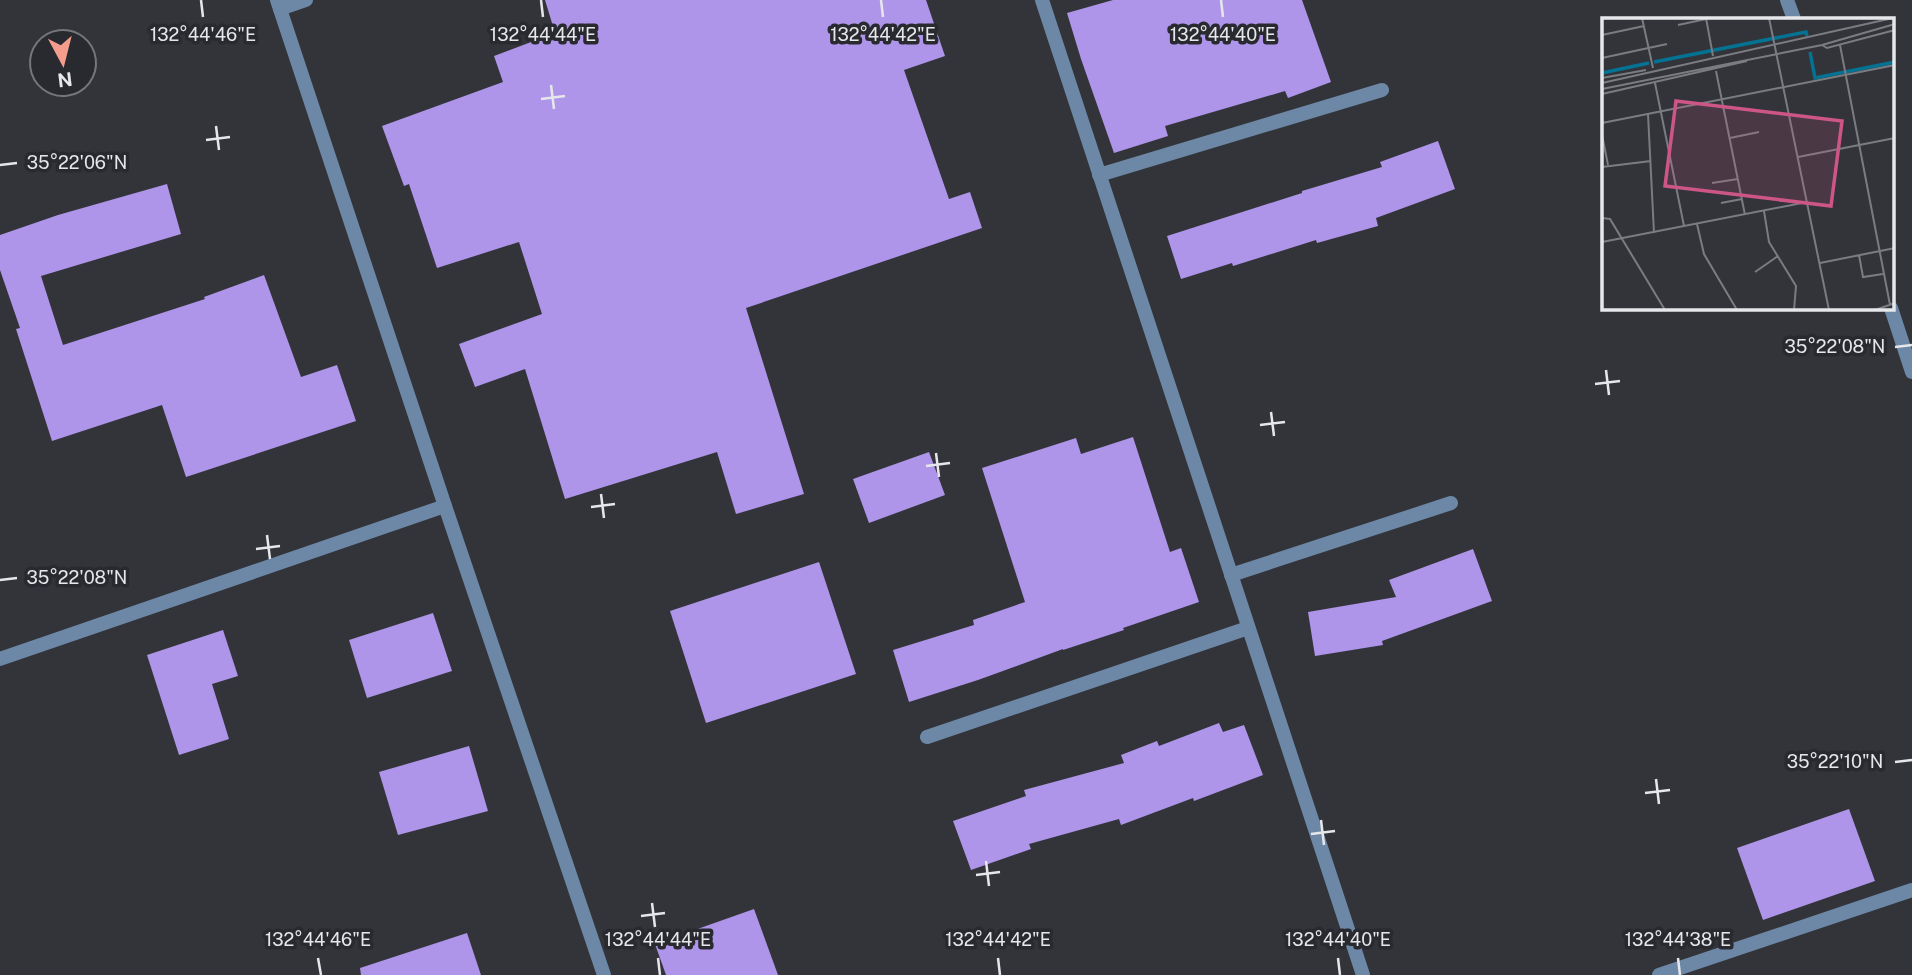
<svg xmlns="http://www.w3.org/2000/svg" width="1912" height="975" font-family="'Public Sans',sans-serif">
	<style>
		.building { fill: #ae95e9 }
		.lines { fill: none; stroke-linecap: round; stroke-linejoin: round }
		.minor { stroke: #6c88a6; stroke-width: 14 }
		.tertiary { stroke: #6c88a6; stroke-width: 14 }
		.ticks { fill: none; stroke: #e6e7eb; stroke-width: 2.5 }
		.inset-river { fill: none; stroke: #047293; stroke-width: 3.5 }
		.inset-road { fill: none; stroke: #7b7c81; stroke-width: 2 }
		.view { fill: #cd5686; fill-opacity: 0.15; stroke: #cd5686; stroke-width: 3.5 }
		.inset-edge { fill: none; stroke: #e6e7eb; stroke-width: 3.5 }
		.ticks-label { font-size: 18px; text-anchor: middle; fill: #e6e7eb; stroke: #292a30; stroke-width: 7; stroke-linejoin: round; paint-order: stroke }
	</style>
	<rect width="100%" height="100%" fill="#33343a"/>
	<g class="building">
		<path d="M 545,0 L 926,0 L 945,56 L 904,70 L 949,199 L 970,192 L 982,228 L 746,308 L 804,494 L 736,514 L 717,452 L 565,499 L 525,369 L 475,387 L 459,344 L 542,314 L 519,242 L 437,268 L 409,184 L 404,186 L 382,126 L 503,82 L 494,56 L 555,33 Z"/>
		<path d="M 1113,0 L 1302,0 L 1331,82 L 1288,98 L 1285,91 L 1165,126 L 1168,136 L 1114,153 L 1081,59 L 1067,13 Z"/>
		<path d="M 1438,141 L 1455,189 L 1376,218 L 1378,226 L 1317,243 L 1316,240 L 1233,266 L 1232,263 L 1181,279 L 1167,236 L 1302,193 L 1302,191 L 1382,167 L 1380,162 Z"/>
		<path d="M 167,184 L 181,234 L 41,276 L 63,345 L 205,299 L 204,297 L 264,275 L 301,377 L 337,365 L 356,421 L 186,477 L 162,405 L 52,441 L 16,329 L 20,328 L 0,270 L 0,235 L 58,215 Z"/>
		<path d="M 1133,437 L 1170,552 L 1181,548 L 1199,602 L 1123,628 L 1124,630 L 1063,650 L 1063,649 L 978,680 L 909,702 L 893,650 L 974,625 L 973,620 L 1025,602 L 982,468 L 1076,438 L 1081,454 Z"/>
		<path d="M 929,452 L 945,495 L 869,523 L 853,479 Z"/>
		<path d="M 1473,549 L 1492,601 L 1382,641 L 1383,645 L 1315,656 L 1308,612 L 1396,597 L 1389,580 Z"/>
		<path d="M 819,562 L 856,674 L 706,723 L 670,611 Z"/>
		<path d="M 433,613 L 452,671 L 367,698 L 349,640 Z"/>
		<path d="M 223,630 L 238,676 L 212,684 L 229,739 L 179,755 L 147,655 Z"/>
		<path d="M 1219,723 L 1223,732 L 1244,725 L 1263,775 L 1194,801 L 1193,798 L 1121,825 L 1119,819 L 1029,844 L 1031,849 L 971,870 L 953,821 L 1026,796 L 1024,790 L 1124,763 L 1121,755 L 1157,741 L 1159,746 Z"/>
		<path d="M 469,746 L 488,811 L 398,835 L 379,772 Z"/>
		<path d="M 1849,809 L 1875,881 L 1763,920 L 1737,848 Z"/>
		<path d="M 754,909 L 778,975 L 666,975 L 655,944 Z"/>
		<path d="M 467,933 L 481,975 L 361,975 L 360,968 Z"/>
	</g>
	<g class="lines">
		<g class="minor">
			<path d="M 1042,0 L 1363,975"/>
			<path d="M 1787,0 L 1794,19"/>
			<path d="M 280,9 L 306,0"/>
			<path d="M 1099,175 L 1382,90"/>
			<path d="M 1891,308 L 1912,372"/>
			<path d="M 1231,575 L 1451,503"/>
			<path d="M 0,659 L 445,506"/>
			<path d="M 927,737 L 1248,628"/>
			<path d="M 1659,975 L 1912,890"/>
		</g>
		<path class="tertiary" d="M 277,0 L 445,506 L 604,975"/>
	</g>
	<path class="ticks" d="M 201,0 L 203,17M 541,0 L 543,17M 881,0 L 883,17M 1221,0 L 1223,17M 551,85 L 554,109M 541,99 L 565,96M 216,126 L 219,150M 206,140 L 230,137M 0,165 L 17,163M 1895,347 L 1912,345M 1606,370 L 1609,395M 1595,384 L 1620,381M 1271,412 L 1274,436M 1260,425 L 1285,422M 936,453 L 939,477M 926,466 L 950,463M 601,494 L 604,518M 591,507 L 615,504M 267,535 L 270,559M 256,549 L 280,546M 0,580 L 17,578M 1895,762 L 1912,760M 1656,779 L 1659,804M 1645,793 L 1670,790M 1321,820 L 1324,845M 1311,834 L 1335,831M 986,861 L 989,886M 976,875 L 1000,872M 652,903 L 655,927M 641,916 L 665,913M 318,958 L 321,975M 658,958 L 660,975M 998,958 L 1000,975M 1338,958 L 1340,975M 1678,958 L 1680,975"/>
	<g transform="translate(1602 18)">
		<rect width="292" height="292" fill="#33343a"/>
		<path class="inset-river" d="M 208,34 L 213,60 L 293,44M 52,44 L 204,14 L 205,18M 0,55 L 47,45"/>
		<path class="inset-road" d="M 40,0 L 51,50M 104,0 L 111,38M 167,0 L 227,292M 76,7 L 104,1M 0,17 L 42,8M 220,27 L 225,30 L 293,12M 238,27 L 288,287M 0,40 L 65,26M 114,53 L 143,197M 0,60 L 44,52M 0,65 L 291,0M 53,65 L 82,208M 0,71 L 220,27 L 293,6M 0,76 L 145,43M 46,96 L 52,215M 0,105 L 293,47M 0,117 L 6,147M 128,120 L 157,114M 196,139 L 293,120M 0,149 L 49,143M 110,165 L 136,161M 119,185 L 140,181M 162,193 L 167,224 L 194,268 L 192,292M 0,200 L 8,201 L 63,292M 95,206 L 102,236 L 135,292M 0,224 L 205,184M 257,237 L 261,259 L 281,256M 218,245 L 293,230M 153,254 L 176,238M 273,292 L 293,285"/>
		<path class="view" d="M 74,83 L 240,103 L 229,188 L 63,168 Z"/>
		<rect width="292" height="292" class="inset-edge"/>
	</g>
	<g class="ticks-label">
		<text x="203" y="41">132°44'46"E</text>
		<text x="543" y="41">132°44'44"E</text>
		<text x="883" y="41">132°44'42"E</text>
		<text x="1223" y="41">132°44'40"E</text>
		<text x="77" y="169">35°22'06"N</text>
		<text x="1835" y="353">35°22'08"N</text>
		<text x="77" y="584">35°22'08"N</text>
		<text x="1835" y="768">35°22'10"N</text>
		<text x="318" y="946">132°44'46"E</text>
		<text x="658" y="946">132°44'44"E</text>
		<text x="998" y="946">132°44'42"E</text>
		<text x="1338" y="946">132°44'40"E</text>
		<text x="1678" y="946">132°44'38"E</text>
	</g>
	<g transform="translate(63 63) rotate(173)"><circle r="33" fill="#292a30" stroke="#75767b" stroke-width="2"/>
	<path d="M0-5L12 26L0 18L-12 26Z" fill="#f49d8d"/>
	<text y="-10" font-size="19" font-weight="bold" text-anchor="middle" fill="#e6e7eb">N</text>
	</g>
</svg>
